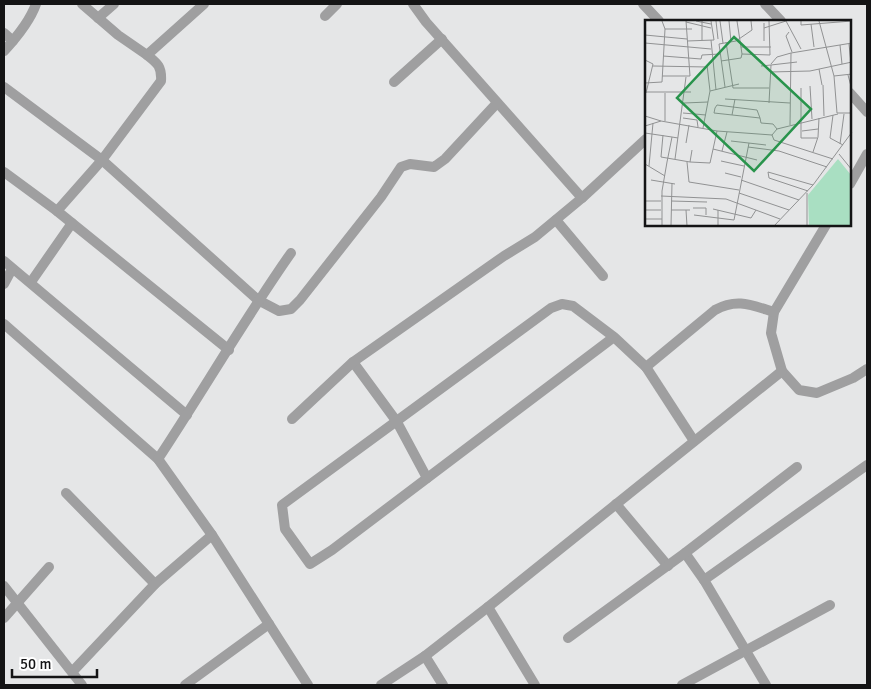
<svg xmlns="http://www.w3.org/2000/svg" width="871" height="689" font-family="Signika,sans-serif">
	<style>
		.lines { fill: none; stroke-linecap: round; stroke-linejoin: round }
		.minor { stroke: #9f9fa0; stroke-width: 10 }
		.inset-road { fill: none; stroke: #919293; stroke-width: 1 }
		.view { fill: #29944c; fill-opacity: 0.15; stroke: #29944c; stroke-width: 2.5 }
		.inset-edge { fill: none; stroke: #141415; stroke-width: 2.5 }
	</style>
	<rect width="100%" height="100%" fill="#e5e6e7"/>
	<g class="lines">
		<g class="minor">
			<path d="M 82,4 L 118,35 L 147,55"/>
			<path d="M 413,4 L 426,22 L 582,198"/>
			<path d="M 643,4 L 659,21"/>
			<path d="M 765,4 L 781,21"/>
			<path d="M 325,16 L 337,4"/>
			<path d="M 98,18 L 114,4"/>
			<path d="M 4,33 L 13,41"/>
			<path d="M 4,51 C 16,38 30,21 36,4"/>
			<path d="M 394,82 L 442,39"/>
			<path d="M 4,87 L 102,160 L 258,300 L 279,311 L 291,309 L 300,300 L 381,197 L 401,167 L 410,164 L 434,167 L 445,159 L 497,103"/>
			<path d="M 850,93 L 867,112"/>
			<path d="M 4,172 L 57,211 L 229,350"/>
			<path d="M 850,184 L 867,154"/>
			<path d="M 57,211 L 102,160 L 161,81 C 162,66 157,63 147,55 L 204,4"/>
			<path d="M 556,220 L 603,276"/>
			<path d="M 826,225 L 774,312 L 771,333 L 782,371 L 799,390 L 817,393 L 853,378 L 867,369"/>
			<path d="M 4,261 L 187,415"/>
			<path d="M 31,282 L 72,223"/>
			<path d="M 4,284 L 12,269"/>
			<path d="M 4,324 L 158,459 L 212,535 L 308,685"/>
			<path d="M 614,337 L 573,306 L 562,304 L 551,308 L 282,505 L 285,529 L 310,564 L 332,550 L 614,337 L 646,367 L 715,310 C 737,298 751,305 774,312"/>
			<path d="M 353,362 L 397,422 L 427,478"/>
			<path d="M 646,367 L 694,441"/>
			<path d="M 292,419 L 353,362 L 504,256 L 535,237 L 582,198 L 646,139"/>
			<path d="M 158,459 C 203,391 244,320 291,253"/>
			<path d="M 66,493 L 155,584"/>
			<path d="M 616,504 L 668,566"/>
			<path d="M 685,553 L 704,580 L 766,685"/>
			<path d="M 704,580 L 867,465"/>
			<path d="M 4,586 L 82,685"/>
			<path d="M 488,607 L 535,685"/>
			<path d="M 4,618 L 49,567"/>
			<path d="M 568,638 L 685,553 L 797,467"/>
			<path d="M 425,656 L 443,685"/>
			<path d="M 73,671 L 155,584 L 212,535"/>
			<path d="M 185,685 L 269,624"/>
			<path d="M 381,685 L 425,656 L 488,607 L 782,371"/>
			<path d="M 682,685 L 830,605"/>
		</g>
	</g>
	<g transform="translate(645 20)">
		<rect width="206" height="206" fill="#e5e6e7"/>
		<path d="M 193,139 L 206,155 L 206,206 L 164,206 L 163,175 Z" fill="#a9dfc2"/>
		<path class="inset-road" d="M 17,1 L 20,9 L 47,9M 51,1 L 66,4M 57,1 L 57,20M 71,1 L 73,19M 75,1 L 78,23M 84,1 L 86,22M 92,1 L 97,34M 141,1 L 156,29M 156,1 L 156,5 L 207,1M 174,1 L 189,56 L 192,93 L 207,93M 41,2 L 66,8M 119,3 L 119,21M 166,4 L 169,27M 119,8 L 141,1M 144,12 L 141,16 L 147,32M 0,15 L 42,19M 66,20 L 71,70M 42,21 L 69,20 L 66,1M 81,22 L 88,68 L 124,68M 0,23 L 66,29M 204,24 L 206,43M 195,25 L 197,44M 96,27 L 126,27M 18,36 L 56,39 L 57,35 L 75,34M 0,40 L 8,44 L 1,73M 76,41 L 96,38 L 97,34 L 125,35 L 124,1M 126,44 L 132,37 L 146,33M 126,45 L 152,42M 8,46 L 62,47M 116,46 L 126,45 L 124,83M 174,49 L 177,65M 125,52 L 165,51 L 207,42M 203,55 L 207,70M 17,56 L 45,56 L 41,1M 189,56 L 207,54M 0,63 L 17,62 L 20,9M 178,65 L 179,96M 165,66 L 167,99M 80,67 L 74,24 L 91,21 L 107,10 L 106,1M 156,68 L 156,118 L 172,118M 65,71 L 94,64M 0,72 L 46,72M 80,79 L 145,83M 39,83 L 63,82M 38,93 L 61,95M 87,95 L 90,79M 188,95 L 185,118 L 198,125M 0,96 L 16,101M 38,98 L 52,100 L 53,107M 115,98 L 112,90 L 72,85 L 70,88 L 69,93 L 115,98 L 116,103 L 128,104 L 132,109M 20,101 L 20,73M 145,105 L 146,33 L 207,23M 0,106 L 16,101 L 72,111 L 127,115M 58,108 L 65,71 L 62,45 L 67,42M 157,111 L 173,109M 0,113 L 27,117M 18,115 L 16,137 L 45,142 L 47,130M 86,121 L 121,125M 41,123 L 44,105M 195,124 L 199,94M 103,127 L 134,131 L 182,147M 68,129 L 112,140M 77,131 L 82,112M 168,132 L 173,117 L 174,98M 194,134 L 207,150M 30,139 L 41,57M 188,139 L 129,120 L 127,115 L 132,109 L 193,94M 76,141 L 99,146M 42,142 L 44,162 L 94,170M 45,142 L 65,143 L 72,111M 0,144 L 20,156M 4,146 L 8,103M 80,153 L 96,157M 6,160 L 30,164M 96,160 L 154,180M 163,171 L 124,158 L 123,152 L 168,165M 94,173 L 144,190M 162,173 L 162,206M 16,176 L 81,179 L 135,199M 0,181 L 16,181M 26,181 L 62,182M 48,188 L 61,188 L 61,195M 68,189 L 106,198 L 111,190M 0,190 L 16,190M 26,190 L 45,190M 41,190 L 42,206M 73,190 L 73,206M 49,195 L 89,200 L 104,123M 0,199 L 17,199M 17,206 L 17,171 L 22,142 L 27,117 L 33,118M 26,206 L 27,163M 129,206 L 168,165 L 207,112"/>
		<path class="view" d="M 89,17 L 166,89 L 109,151 L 32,78 Z"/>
		<rect width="206" height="206" class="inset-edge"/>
	</g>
	<rect width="871" height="689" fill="none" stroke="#141415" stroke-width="10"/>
	<path d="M12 669v8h85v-8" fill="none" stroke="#141415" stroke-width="2.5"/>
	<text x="20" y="669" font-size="15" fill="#141415" stroke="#ffffff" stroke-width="4" paint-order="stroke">50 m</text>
</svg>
